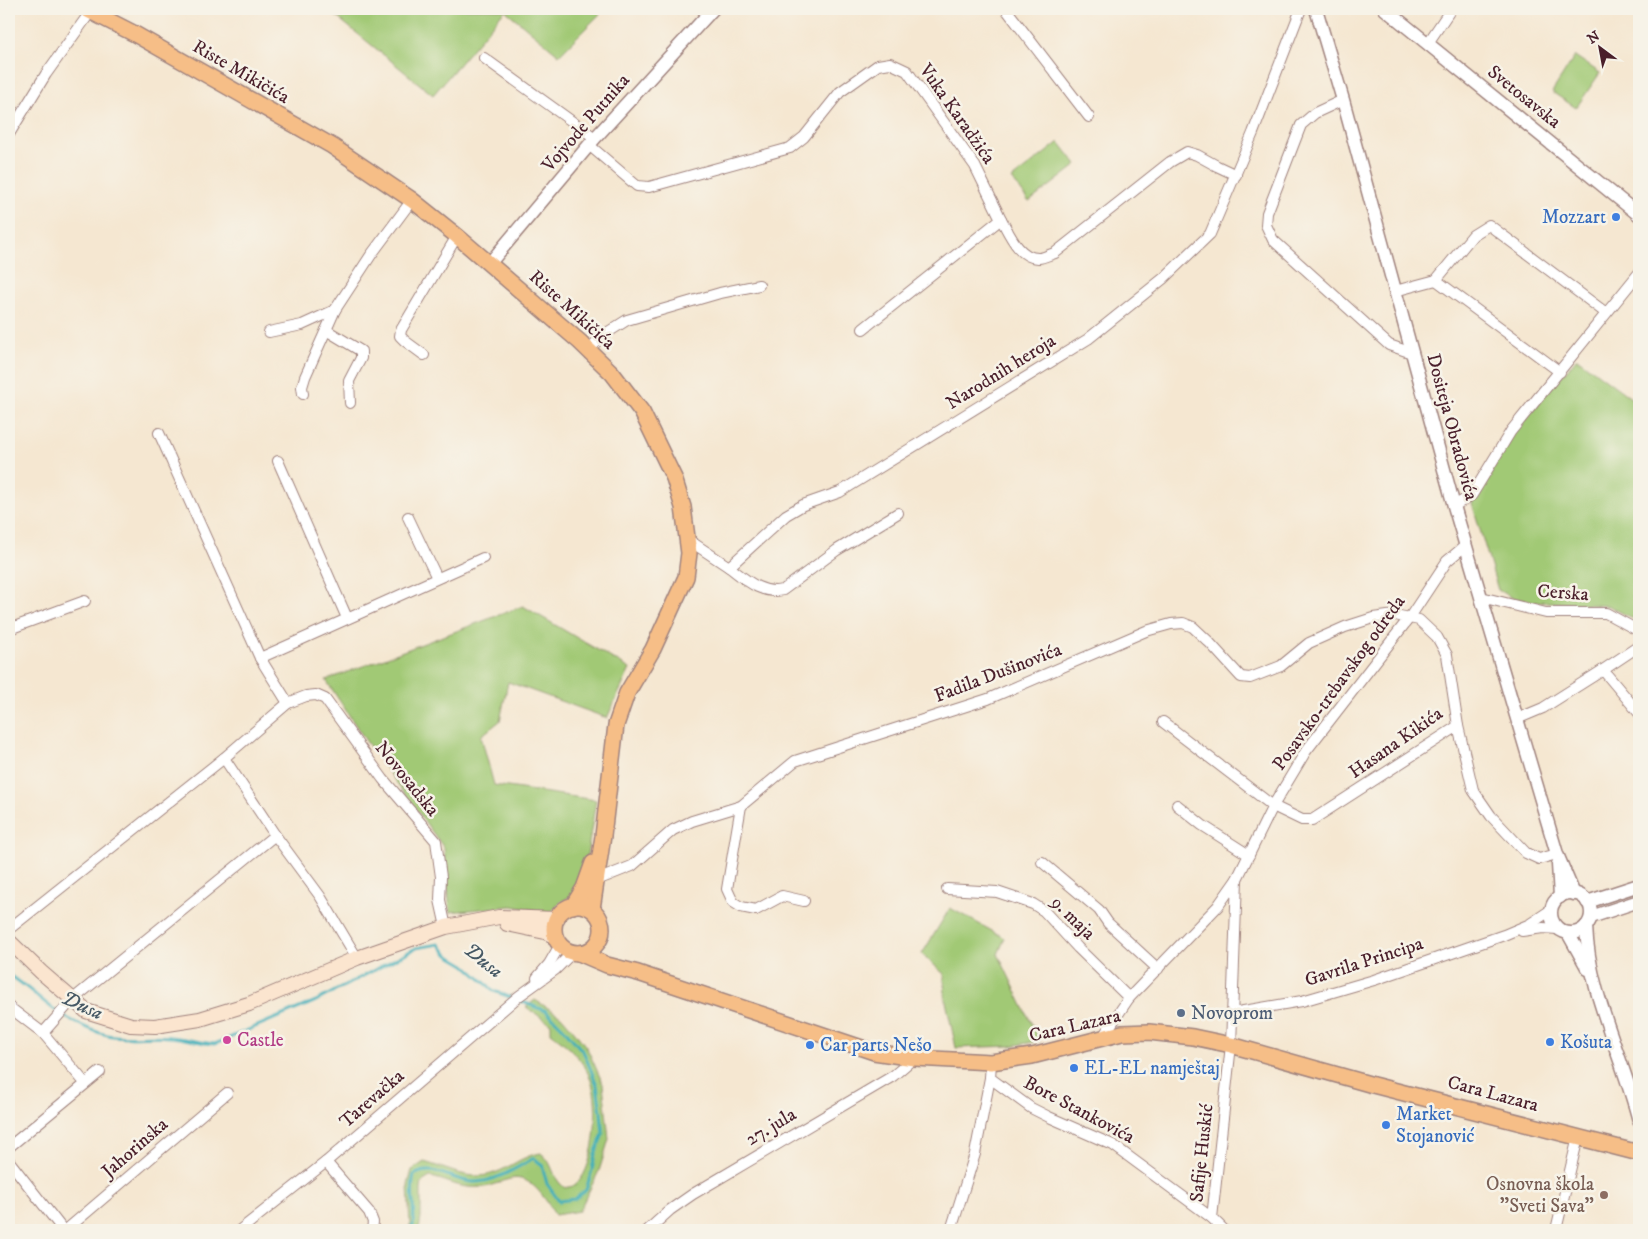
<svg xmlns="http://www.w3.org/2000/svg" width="1648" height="1239" font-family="'IM FELL DW Pica',serif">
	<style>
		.green { fill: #a1c974; stroke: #767450 }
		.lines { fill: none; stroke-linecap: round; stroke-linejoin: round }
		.stream { stroke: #3eaeb9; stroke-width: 3 }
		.minor-casing { stroke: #a0837e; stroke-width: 12 }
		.tertiary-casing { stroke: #a0837e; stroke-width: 15 }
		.secondary-casing { stroke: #a0837e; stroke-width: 16 }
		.primary-casing { stroke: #a0837e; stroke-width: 18 }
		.minor { stroke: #fff; stroke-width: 10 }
		.tertiary { stroke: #fff; stroke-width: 12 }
		.secondary { stroke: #fbe5cf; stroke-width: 14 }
		.primary { stroke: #f6be87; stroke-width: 15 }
		.shop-dot { fill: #3f7fe0; stroke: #f7f3e8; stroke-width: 2 }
		.service-dot { fill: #5c6f8a; stroke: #f7f3e8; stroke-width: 2 }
		.hotel-dot { fill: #d1479c; stroke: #f7f3e8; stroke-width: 2 }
		.education-dot { fill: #8d6e63; stroke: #f7f3e8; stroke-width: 2 }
		.labels { text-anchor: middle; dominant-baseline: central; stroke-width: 5; stroke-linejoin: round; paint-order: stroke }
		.street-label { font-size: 19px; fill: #4a1f2b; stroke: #f7f3e8 }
		.shop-label { font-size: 19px; fill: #366cbe; stroke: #f7f3e8; text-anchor: start }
		.service-label { font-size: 19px; fill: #4e5e75; stroke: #f7f3e8; text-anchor: start }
		.hotel-label { font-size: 19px; fill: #b23c85; stroke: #f7f3e8; text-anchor: start }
		.education-label { font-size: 19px; fill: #785e54; stroke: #f7f3e8; text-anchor: end }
		.water-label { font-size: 20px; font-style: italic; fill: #455864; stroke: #f7f3e8 }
	</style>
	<rect width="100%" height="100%" fill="#f7f3e8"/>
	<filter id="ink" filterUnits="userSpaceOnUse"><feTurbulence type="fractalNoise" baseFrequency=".02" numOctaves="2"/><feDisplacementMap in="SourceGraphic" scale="10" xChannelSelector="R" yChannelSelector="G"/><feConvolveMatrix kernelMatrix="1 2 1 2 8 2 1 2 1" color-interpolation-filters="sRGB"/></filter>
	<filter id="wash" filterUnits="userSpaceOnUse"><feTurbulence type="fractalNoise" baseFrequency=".0096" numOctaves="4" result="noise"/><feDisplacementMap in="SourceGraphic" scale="20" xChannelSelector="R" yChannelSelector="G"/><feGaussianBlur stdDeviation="1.12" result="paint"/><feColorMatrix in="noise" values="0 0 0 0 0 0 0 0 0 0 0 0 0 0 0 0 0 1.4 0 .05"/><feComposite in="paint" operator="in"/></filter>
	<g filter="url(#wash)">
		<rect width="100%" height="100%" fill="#f5e7d1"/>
		<g class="green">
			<path d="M 335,9 L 605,9 L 559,55 L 505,10 L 433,95 L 332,13 Z"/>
			<path d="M 1575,56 L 1600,73 L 1576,108 L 1552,92 Z"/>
			<path d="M 1059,142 L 1077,165 L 1029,202 L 1012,179 Z"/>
			<path d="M 1577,358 L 1639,404 L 1639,622 L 1609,606 L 1516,600 L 1498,590 L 1472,503 L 1510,437 Z"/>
			<path d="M 523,606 L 630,669 L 607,718 L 508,682 L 500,721 L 481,736 L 494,785 L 596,800 L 585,868 L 574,894 L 561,902 L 550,913 L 512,906 L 450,912 L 444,848 L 366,741 L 326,680 Z"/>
			<path d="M 950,908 L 1005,938 L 998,954 L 1040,1041 L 1011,1046 L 956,1048 L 945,997 L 944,974 L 922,954 Z"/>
			<path d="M 535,1000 L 561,1016 L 574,1031 L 587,1048 L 603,1084 L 609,1139 L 599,1171 L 579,1211 L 555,1215 C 545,1198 531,1174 510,1179 C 505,1180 500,1183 495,1184 C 487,1187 476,1188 468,1187 C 455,1186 443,1179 430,1177 L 422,1182 L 421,1189 L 421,1218 L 419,1230 L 408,1230 L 410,1226 L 408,1185 L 412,1170 L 424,1162 C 447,1168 470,1182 494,1173 C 510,1168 523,1155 541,1153 C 555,1164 551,1178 565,1188 C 567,1187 570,1187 573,1186 C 595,1175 599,1109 593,1088 C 588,1064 570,1047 551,1033 L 551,1024 L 526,1007 Z"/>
		</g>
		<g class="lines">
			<path class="stream" d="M 9,975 C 30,987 45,1006 67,1018 C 80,1025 97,1034 113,1036 C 132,1038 151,1035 170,1037 C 186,1038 199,1043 215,1044 L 316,1001 L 416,948 L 439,944 L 448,955 L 465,965 L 494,991 L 546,1011 L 564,1029 L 584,1053 L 597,1085 L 601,1112 L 603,1134 L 595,1154 L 592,1170 L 586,1190 L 575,1199 L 559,1201 L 547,1184 L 542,1165 L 534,1158 C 516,1168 494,1183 473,1182 C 452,1181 433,1163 414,1175 C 409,1194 417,1212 412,1230"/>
		</g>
	</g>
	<g filter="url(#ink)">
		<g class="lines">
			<defs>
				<g id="minor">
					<path d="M 1006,9 L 1089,117"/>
					<path d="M 1428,43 L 1451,9"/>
					<path d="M 484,58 L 595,138"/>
					<path d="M 1343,100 L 1315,113 L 1301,125 L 1267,213 L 1266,225 L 1273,240 L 1389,345 L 1412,353"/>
					<path d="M 9,134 L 46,74 L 91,11"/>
					<path d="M 589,145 L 637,186 L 649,187 L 790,148 L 804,137 L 840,92 L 878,65 L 890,63 L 907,71 L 975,166 L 1001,219 L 863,329"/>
					<path d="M 1001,219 C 1009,233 1019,259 1039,258 C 1044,258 1050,254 1055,253 L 1170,162 L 1187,152 L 1197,155 L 1217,166 L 1236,175"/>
					<path d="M 1436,280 L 1560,372"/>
					<path d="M 1395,291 L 1436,280 L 1473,235 L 1489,225 L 1606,313"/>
					<path d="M 326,330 L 361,351 L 361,358 L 349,381 L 350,403"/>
					<path d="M 269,332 L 302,325 L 335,310"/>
					<path d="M 588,350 L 605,334 L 627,320 L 720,293 L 759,285"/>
					<path d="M 424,355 L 405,341 L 400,336 L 401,330 L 457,236"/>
					<path d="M 303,394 L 302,387 L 305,377 L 335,310 L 371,255 L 412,200"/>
					<path d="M 159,433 L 260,658 L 288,703"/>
					<path d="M 278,461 L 347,618"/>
					<path d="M 1454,506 L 1472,495 L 1511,431 L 1639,273"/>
					<path d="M 408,517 L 437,578"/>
					<path d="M 687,539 L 729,567 L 786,515 L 803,505 L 840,492 L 1088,339 L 1164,278 L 1210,234 L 1253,133 L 1301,9"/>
					<path d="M 729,567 C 745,579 761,595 783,590 L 837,550 L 898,513"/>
					<path d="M 1481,597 L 1546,613 L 1606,613 L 1639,631"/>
					<path d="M 9,629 L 85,601"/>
					<path d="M 1639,646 L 1603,670 L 1639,713"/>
					<path d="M 260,658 L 483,558"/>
					<path d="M 1517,719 L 1543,708 L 1603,670"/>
					<path d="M 1458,726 L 1473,790 L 1491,816 L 1526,853 L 1539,859 L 1557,854"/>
					<path d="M 224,758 L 275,835 L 320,896 L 357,958"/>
					<path d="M 1177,805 L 1202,825 L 1249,855"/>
					<path d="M 741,806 L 727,889 L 733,902 L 741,907 L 756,910 L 782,896 L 804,901"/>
					<path d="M 1042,862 L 1099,910 L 1108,923 L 1158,969"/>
					<path d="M 597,880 L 632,866 L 673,830 L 692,821 L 741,806 L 795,761 L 988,699 L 1146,631 L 1171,624 L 1183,623 L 1193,627 L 1209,642 L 1241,677 L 1250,678 L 1281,666 L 1309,643 L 1345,627 L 1373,618 L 1395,615 L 1419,620 L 1437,637 L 1447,655 L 1458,726 L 1312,820 L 1302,820 L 1273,806 L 1163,722"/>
					<path d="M 947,889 L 997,892 L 1033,904 L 1044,911 L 1078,948 L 1129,998"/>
					<path d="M 9,929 L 224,758 L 288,703 L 306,696 L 316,695 L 325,699 L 383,779 L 436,841 L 441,877 L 440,900 L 446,927"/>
					<path d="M 1522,931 L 1543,928 L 1558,929"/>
					<path d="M 537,978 L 549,964 L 560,945"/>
					<path d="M 9,1007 L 43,1033 L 85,1083"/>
					<path d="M 1232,1013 L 1302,1001 L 1374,980 L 1504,935 L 1530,924 L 1551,910"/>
					<path d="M 43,1033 L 72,1000 L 275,835"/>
					<path d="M 1102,1038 L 1129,998 L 1218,906 L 1237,879 L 1273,806 L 1306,751 L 1410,617 L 1447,561 L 1466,545"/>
					<path d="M 991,1062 L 990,1078 L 1031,1108 L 1049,1117 L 1113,1145 L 1212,1218"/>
					<path d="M 9,1147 L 100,1072"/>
					<path d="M 9,1161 L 63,1230"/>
					<path d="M 326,1162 L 369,1212 L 373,1222 L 372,1230"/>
					<path d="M 66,1230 L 227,1093"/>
					<path d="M 240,1230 L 326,1162 L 519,996 L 555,970 L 573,952"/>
					<path d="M 648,1230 L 670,1210 L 693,1194 L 893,1076 L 914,1058"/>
					<path d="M 951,1230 L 975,1154 L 990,1078"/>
					<path d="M 1224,1230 L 1212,1218 L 1231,1045 L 1237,879"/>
					<path d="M 1556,1230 L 1578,1137"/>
				</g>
				<g id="tertiary">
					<path d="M 1316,9 L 1343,100 L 1454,506 L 1557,854 L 1574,894"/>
					<path d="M 1385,9 L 1639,215"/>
					<path d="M 489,264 L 595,138 L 713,9"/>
					<path d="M 1558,864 L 1560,897"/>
					<circle cx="1571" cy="913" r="20"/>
					<path d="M 1587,902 L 1639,885"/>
					<path d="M 1591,917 L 1639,901"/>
					<path d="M 1586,926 C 1588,992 1623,1057 1639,1121"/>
					<path d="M 1568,933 L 1588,969"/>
				</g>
				<g id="secondary">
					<path d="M 507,924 L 545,932 L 556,937"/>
					<path d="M 9,941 L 41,972 L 86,1011 L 131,1025 L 155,1026 L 200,1019 L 249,1004 L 357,958 L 446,927 L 499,917 L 557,919"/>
				</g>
				<g id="primary">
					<path d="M 86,9 L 133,33 L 332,146 L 412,200 L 457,236 L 580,342 L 612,373 L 642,412 L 674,478 L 683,507 L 689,553 L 686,577 L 653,649 L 627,693 L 616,725 L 603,836 L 592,909"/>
					<circle cx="578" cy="929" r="24"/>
					<path d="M 573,906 L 584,888 L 593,863"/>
					<path d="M 579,953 L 607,965 L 638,973 L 874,1052 L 914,1058 L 991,1062 L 1032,1056 L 1122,1033 L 1149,1032 L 1193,1037 L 1231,1045 L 1373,1085 L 1639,1153"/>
				</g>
			</defs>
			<use href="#minor" class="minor-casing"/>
			<use href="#tertiary" class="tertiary-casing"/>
			<use href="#secondary" class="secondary-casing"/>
			<use href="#primary" class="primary-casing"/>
			<use href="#minor" class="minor"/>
			<use href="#tertiary" class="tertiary"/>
			<use href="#secondary" class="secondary"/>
			<use href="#primary" class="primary"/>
		</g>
	</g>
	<g class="shop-dot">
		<circle cx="1616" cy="217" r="5"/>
		<circle cx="1550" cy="1042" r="5"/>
		<circle cx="810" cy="1045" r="5"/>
		<circle cx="1074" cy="1068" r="5"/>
		<circle cx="1386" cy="1125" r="5"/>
	</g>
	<circle class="service-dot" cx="1181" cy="1013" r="5"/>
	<circle class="hotel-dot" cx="227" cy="1040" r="5"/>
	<circle class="education-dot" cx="1604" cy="1195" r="5"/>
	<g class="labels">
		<g class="street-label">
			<text transform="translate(241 72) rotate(30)">Riste Mikičića</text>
			<text transform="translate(1524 97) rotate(39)">Svetosavska</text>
			<text transform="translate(957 114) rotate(55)">Vuka Karadžića</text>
			<text transform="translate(586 123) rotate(-49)">Vojvode Putnika</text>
			<text transform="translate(572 310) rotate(42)">Riste Mikičića</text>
			<text transform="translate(1001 372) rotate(-32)">Narodnih heroja</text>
			<text transform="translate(1452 427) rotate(75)">Dositeja Obradovića</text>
			<text transform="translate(1563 593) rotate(4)">Cerska</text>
			<text transform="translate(998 673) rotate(-21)">Fadila Dušinovića</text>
			<text transform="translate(1339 683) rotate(-54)">Posavsko-trebavskog odreda</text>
			<text transform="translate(1396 743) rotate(-35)">Hasana Kikića</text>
			<text transform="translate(407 779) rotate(51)">Novosadska</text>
			<text transform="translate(1073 918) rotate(45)">9. maja</text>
			<text transform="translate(1364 962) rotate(-18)">Gavrila Principa</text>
			<text transform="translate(1075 1026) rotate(-13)">Cara Lazara</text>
			<text transform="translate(1493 1094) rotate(15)">Cara Lazara</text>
			<text transform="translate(372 1099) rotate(-41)">Tarevačka</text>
			<text transform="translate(1079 1110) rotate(28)">Bore Stankovića</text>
			<text transform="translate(771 1127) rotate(-31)">27. jula</text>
			<text transform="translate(135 1148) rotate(-41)">Jahorinska</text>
			<text transform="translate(1202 1153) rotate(-84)">Safije Huskić</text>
		</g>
		<g class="shop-label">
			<text x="1606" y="217" text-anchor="end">Mozzart</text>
			<text x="1560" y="1042">Košuta</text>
			<text x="820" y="1045">Car parts Nešo</text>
			<text x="1084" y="1068">EL-EL namještaj</text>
			<text x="1396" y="1114">Market<tspan x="1396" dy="22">Stojanović</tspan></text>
		</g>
		<g class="service-label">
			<text x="1191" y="1013">Novoprom</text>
		</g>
		<g class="hotel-label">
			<text x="237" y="1040">Castle</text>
		</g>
		<g class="education-label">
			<text x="1594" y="1184">Osnovna škola<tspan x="1594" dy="22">"Sveti Sava"</tspan></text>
		</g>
		<g class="water-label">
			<text transform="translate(483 961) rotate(39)">Dusa</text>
			<text transform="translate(82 1006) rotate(25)">Dusa</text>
		</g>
	</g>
	<rect width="1648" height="1239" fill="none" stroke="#f7f3e8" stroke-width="30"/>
	<g transform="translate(1600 48) rotate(328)" stroke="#f7f3e8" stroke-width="4" paint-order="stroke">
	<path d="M0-4L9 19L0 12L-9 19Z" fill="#4a1f2b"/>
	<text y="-8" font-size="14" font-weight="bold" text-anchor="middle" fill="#4a1f2b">N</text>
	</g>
</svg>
